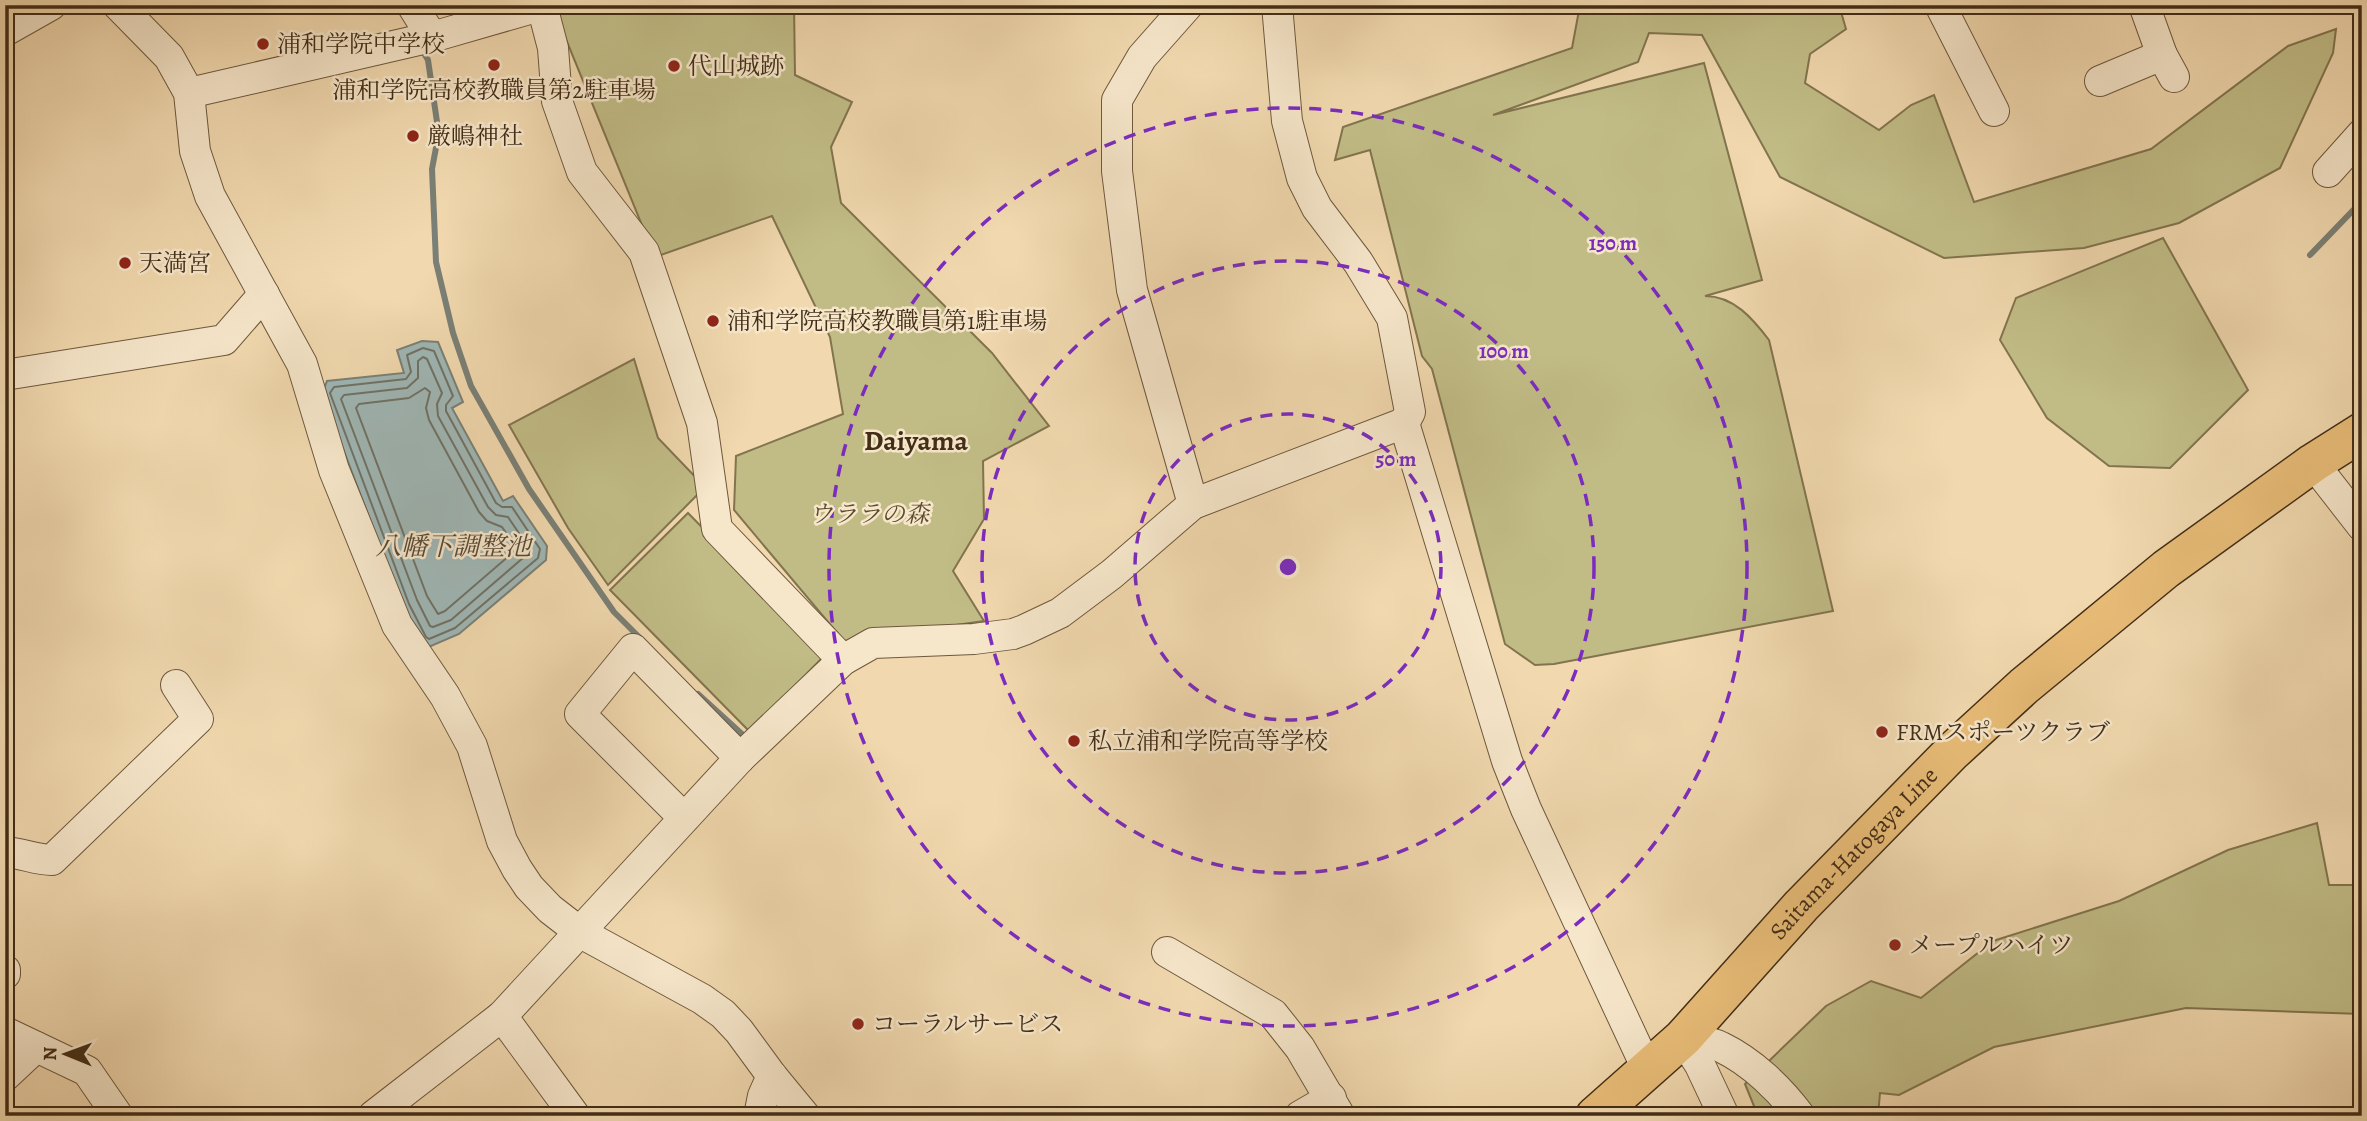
<svg xmlns="http://www.w3.org/2000/svg" width="2367" height="1121" font-family="Alegreya,'Noto Serif JP',serif">
	<style>
		.green { fill: #c1bc86; stroke: #82744e; stroke-width: 2 }
		.water { fill: #9fb7b6; stroke: #7a8076; stroke-width: 2 }
		.lines { fill: none; stroke-linecap: round; stroke-linejoin: round }
		.shore { stroke: #707266; stroke-width: 2 }
		.stream { stroke: #7a8076; stroke-width: 6 }
		.minor-casing { stroke: #6e583d; stroke-width: 32 }
		.major-casing { stroke: #422d17; stroke-width: 41 }
		.minor { stroke: #f6e6ca; stroke-width: 30 }
		.major { stroke: #e8bc77; stroke-width: 38 }
		.ring { fill: none; stroke: #7b2cbf; stroke-width: 3.5; stroke-dasharray: 12 9 }
		.poi-dot { fill: #8f2418; stroke: #f6e6ca; stroke-width: 2.5 }
		.labels { text-anchor: middle; dominant-baseline: central; stroke-width: 5; stroke-linejoin: round; paint-order: stroke }
		.poi-label { font-size: 24px; fill: #422d17; stroke: #f6e6ca; text-anchor: start }
		.park-label { font-size: 24px; font-style: italic; fill: #5b4a2d; stroke: #f6e6ca }
		.street-label { font-size: 24px; fill: #422d17; stroke: #f6e6ca }
		.water-label { font-size: 26px; font-style: italic; fill: #554937; stroke: #f6e6ca }
		.quarter-label { font-size: 28px; font-weight: bold; fill: #422d17; stroke: #f6e6ca }
		.centre { fill: #7b2cbf; stroke: #f6e6ca; stroke-width: 3.5 }
		.ring-label { font-size: 21px; text-anchor: middle; font-weight: bold; fill: #7b2cbf; stroke: #f6e6ca; stroke-width: 5; stroke-linejoin: round; paint-order: stroke }
	</style>
	<rect width="100%" height="100%" fill="#f1d8ae"/>
	<filter id="stains"><feTurbulence type="fractalNoise" baseFrequency=".00286" numOctaves="4"/><feColorMatrix values="0 0 0 0 .2 0 0 0 0 .09 0 0 0 0 .02 0 0 0 .5 -.17"/></filter>
	<radialGradient id="worn" r=".72"><stop offset=".6" stop-color="#630" stop-opacity="0"/><stop offset="1" stop-color="#630" stop-opacity=".3"/></radialGradient>
	<g class="green">
		<path d="M 559,5 L 794,5 L 795,75 L 852,102 L 831,147 L 841,203 L 992,353 L 1049,426 L 983,461 L 984,519 L 953,571 L 984,621 L 844,641 L 734,510 L 736,456 L 843,414 L 830,337 L 772,216 L 655,257 L 554,10 Z"/>
		<path d="M 1580,5 L 1839,5 L 1846,29 L 1810,54 L 1805,83 L 1879,130 L 1911,105 L 1934,95 L 1974,202 L 2151,149 L 2288,46 L 2336,29 L 2333,53 L 2280,168 L 2179,223 L 2084,248 L 1944,258 L 1780,177 L 1702,35 L 1649,33 L 1638,62 L 1493,115 L 1704,63 L 1762,280 L 1705,296 C 1734,296 1753,319 1769,340 L 1833,611 L 1554,664 L 1535,665 L 1505,644 L 1432,369 L 1422,356 L 1370,150 L 1335,160 L 1343,127 L 1572,48 Z"/>
		<path d="M 2163,238 L 2248,390 L 2170,468 L 2109,466 L 2047,418 L 2000,340 L 2016,298 Z"/>
		<path d="M 634,359 L 658,438 L 705,487 L 608,585 L 568,528 L 509,425 Z"/>
		<path d="M 688,513 L 826,654 L 750,732 L 610,590 Z"/>
		<path d="M 2317,823 L 2329,885 L 2362,885 L 2362,1014 L 2186,1008 L 1994,1047 L 1899,1095 L 1880,1093 L 1878,1116 L 1758,1116 L 1745,1084 L 1826,1006 L 1871,981 L 1921,998 L 1993,941 L 2119,901 L 2228,850 Z"/>
	</g>
	<path class="water" d="M 422,341 L 438,342 L 463,402 L 452,408 L 503,501 L 513,496 L 547,546 L 546,560 L 459,634 L 424,649 L 403,607 L 322,393 L 327,381 L 404,373 L 397,350 Z"/>
	<g class="lines">
		<g class="shore">
			<path d="M 423,348 L 434,351 L 453,396 L 446,405 L 446,411 L 496,503 L 502,507 L 512,507 L 540,549 L 538,558 L 455,628 L 429,639 L 426,637 L 409,604 L 330,393 L 334,387 L 406,379 L 411,372 L 407,355 Z"/>
			<path d="M 423,357 L 427,359 L 442,393 L 437,404 L 438,416 L 488,507 L 496,515 L 508,517 L 531,551 L 451,620 L 433,627 L 430,626 L 417,600 L 341,399 L 344,395 L 407,388 L 418,378 L 418,361 Z"/>
			<path d="M 425,388 L 430,392 L 426,408 L 429,420 L 479,512 L 487,521 L 502,527 L 517,549 L 445,611 L 438,614 L 427,596 L 356,408 L 359,404 L 409,398 Z"/>
		</g>
		<g class="stream">
			<path d="M 421,48 L 428,60 L 437,122"/>
			<path d="M 438,137 L 432,169 L 436,262 L 453,333 L 471,386 L 529,489 L 614,612 L 642,640"/>
			<path d="M 2310,255 L 2362,201"/>
			<path d="M 698,694 L 743,735"/>
		</g>
		<defs>
			<g id="minor">
				<path d="M 118,5 L 169,57 L 189,93 L 195,151 L 210,196 L 302,364 L 334,470 L 397,625 L 445,696 L 472,746 L 502,841 L 517,869 L 529,887 L 550,909 L 581,933 L 702,999 L 723,1014 L 739,1031 L 772,1076 L 805,1116"/>
				<path d="M 412,5 L 432,37"/>
				<path d="M 1188,5 L 1142,57 L 1117,100 L 1117,171 L 1132,290 L 1193,504"/>
				<path d="M 1940,5 L 1994,111"/>
				<path d="M 2144,5 L 2162,55 L 2174,77"/>
				<path d="M 542,6 L 553,48 L 557,101 L 582,172 L 644,252 L 702,423 L 717,529 L 843,660"/>
				<path d="M 5,31 L 51,5"/>
				<path d="M 2100,81 L 2162,55"/>
				<path d="M 189,93 L 432,37 L 543,5"/>
				<path d="M 2328,172 L 2362,134"/>
				<path d="M 5,373 L 11,374 L 224,340 L 264,294"/>
				<path d="M 1404,423 L 1507,761 L 1526,809 L 1648,1071"/>
				<path d="M 2313,463 L 2362,526"/>
				<path d="M 684,818 L 580,714 L 633,649 L 740,758"/>
				<path d="M 5,852 C 22,853 36,860 52,860 L 198,719 L 176,685"/>
				<path d="M 1167,952 L 1273,1014 L 1300,1048 L 1340,1116"/>
				<path d="M 5,970 L 5,974"/>
				<path d="M 502,1016 L 575,1116"/>
				<path d="M 5,1032 L 87,1071 L 118,1116"/>
				<path d="M 1683,1038 C 1695,1040 1710,1041 1721,1047 C 1752,1062 1780,1089 1800,1116"/>
				<path d="M 1683,1038 L 1700,1065 L 1724,1116"/>
				<path d="M 5,1076 L 36,1047"/>
				<path d="M 373,1116 L 502,1016 L 740,758 L 843,660 L 873,643 L 974,639 L 1013,634 L 1024,630 L 1060,613 L 1112,574 L 1193,504 L 1404,423 L 1410,412 L 1392,318 L 1358,262 L 1317,208 L 1302,178 L 1287,121 L 1277,5"/>
				<path d="M 759,1116 L 763,1096 L 772,1076"/>
				<path d="M 1300,1116 L 1331,1098"/>
			</g>
			<g id="major">
				<path id="s1" d="M 1595,1116 L 1683,1038 L 1801,906 L 1952,752 L 2024,686 L 2166,569 L 2313,463 L 2362,432"/>
			</g>
		</defs>
		<use href="#minor" class="minor-casing"/>
		<use href="#major" class="major-casing"/>
		<use href="#minor" class="minor"/>
		<use href="#major" class="major"/>
	</g>
	<g class="ring">
		<circle cx="1288" cy="567" r="153"/>
		<circle cx="1288" cy="567" r="306"/>
		<circle cx="1288" cy="567" r="459"/>
	</g>
	<g class="poi-dot">
		<circle cx="263" cy="44" r="7"/>
		<circle cx="494" cy="65" r="7"/>
		<circle cx="674" cy="66" r="7"/>
		<circle cx="413" cy="136" r="7"/>
		<circle cx="125" cy="263" r="7"/>
		<circle cx="713" cy="321" r="7"/>
		<circle cx="1882" cy="732" r="7"/>
		<circle cx="1074" cy="741" r="7"/>
		<circle cx="1895" cy="945" r="7"/>
		<circle cx="858" cy="1024" r="7"/>
	</g>
	<g class="labels">
		<g class="poi-label">
			<text x="277" y="44">浦和学院中学校</text>
			<text x="688" y="66">代山城跡</text>
			<text x="494" y="90" text-anchor="middle">浦和学院高校教職員第2駐車場</text>
			<text x="427" y="136">厳嶋神社</text>
			<text x="139" y="263">天満宮</text>
			<text x="727" y="321">浦和学院高校教職員第1駐車場</text>
			<text x="1896" y="732">FRMスポーツクラブ</text>
			<text x="1088" y="741">私立浦和学院高等学校</text>
			<text x="1909" y="945">メープルハイツ</text>
			<text x="872" y="1024">コーラルサービス</text>
		</g>
		<g class="park-label">
			<text x="869" y="514">ウララの森</text>
		</g>
		<g class="street-label">
			<text stroke="none"><textPath href="#s1" startOffset="369">Saitama-Hatogaya Line</textPath></text>
		</g>
		<g class="water-label">
			<text x="453" y="546">八幡下調整池</text>
		</g>
		<g class="quarter-label">
			<text x="916" y="441">Daiyama</text>
		</g>
	</g>
	<circle cx="1288" cy="567" r="10" class="centre"/>
	<g class="ring-label">
		<text x="1613" y="250">150 m</text>
		<text x="1504" y="358">100 m</text>
		<text x="1396" y="466">50 m</text>
	</g>
	<rect width="2367" height="1121" fill="none" stroke="#f1d8ae" stroke-width="28"/>
	<rect x="7" y="7" width="2353" height="1107" fill="none" stroke="#422d17" stroke-width="3.5"/>
	<rect x="14" y="14" width="2339" height="1093" fill="none" stroke="#422d17" stroke-width="2"/>
	<g transform="translate(66 1054) rotate(271)" stroke="#f6e6ca" stroke-width="5" paint-order="stroke">
	<path d="M0-5L12 26L0 18L-12 26Z" fill="#422d17"/>
	<text y="-10" font-size="19" font-weight="bold" text-anchor="middle" fill="#422d17">N</text>
	</g>
	<rect width="100%" height="100%" filter="url(#stains)"/>
	<rect width="100%" height="100%" fill="url(#worn)"/>
</svg>
